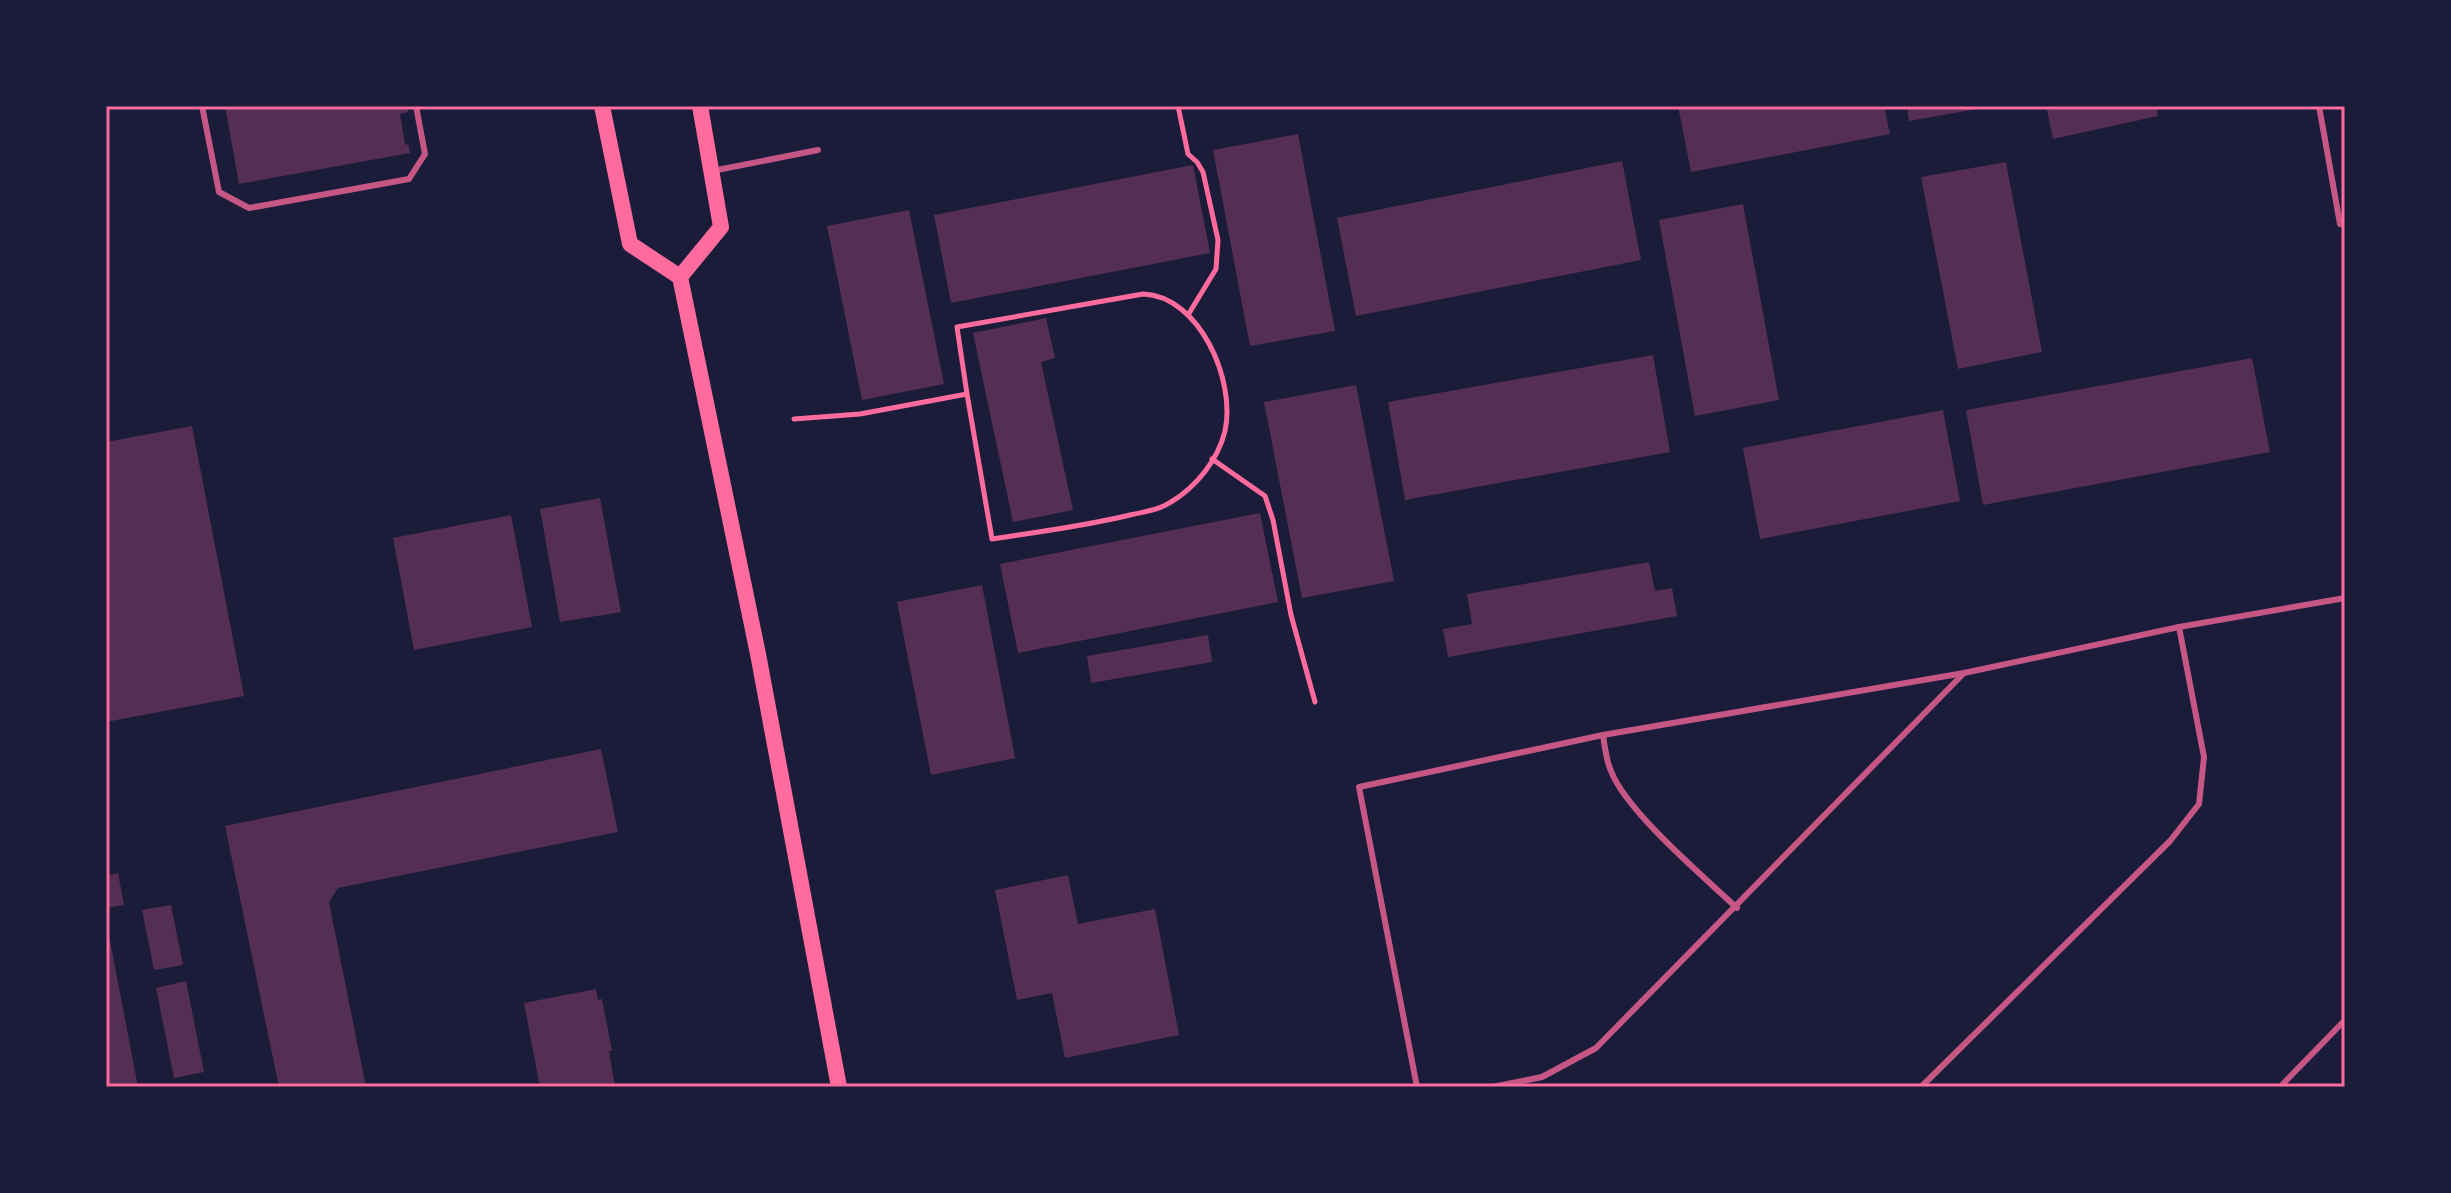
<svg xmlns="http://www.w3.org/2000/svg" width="2451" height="1193" font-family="Lato,sans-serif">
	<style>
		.building { fill: #542f53 }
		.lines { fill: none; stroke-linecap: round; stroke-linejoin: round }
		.path { stroke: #ff6b9d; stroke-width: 5 }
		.service { stroke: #c65784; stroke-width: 6 }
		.secondary { stroke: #ff6b9d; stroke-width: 16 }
		.neatline { fill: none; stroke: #ff6b9d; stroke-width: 3 }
	</style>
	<rect width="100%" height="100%" fill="#1b1b3a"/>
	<g class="building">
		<path d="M 225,106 L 407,106 L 408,112 L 400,114 L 405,145 L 408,144 L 410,153 L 239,184 Z"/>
		<path d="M 1678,106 L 1884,106 L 1890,134 L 1691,172 Z"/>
		<path d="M 1907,106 L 1983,106 L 1983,108 L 1909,121 Z"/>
		<path d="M 2066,106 L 2156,106 L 2158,116 L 2053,139 L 2047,110 Z"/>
		<path d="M 1298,134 L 1335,331 L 1250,346 L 1213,150 Z"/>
		<path d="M 1622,161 L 1641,260 L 1356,316 L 1337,218 Z"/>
		<path d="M 2006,162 L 2042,352 L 1958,369 L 1921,177 Z"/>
		<path d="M 1193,165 L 1210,253 L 951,303 L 934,215 Z"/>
		<path d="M 1743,204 L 1779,400 L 1695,416 L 1659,220 Z"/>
		<path d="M 909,210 L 944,384 L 862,400 L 827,226 Z"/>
		<path d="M 1046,318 L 1055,358 L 1041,362 L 1073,510 L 1013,522 L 973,333 Z"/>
		<path d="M 1653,355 L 1670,452 L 1405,500 L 1388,402 Z"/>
		<path d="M 2252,358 L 2270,452 L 1983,505 L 1966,410 Z"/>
		<path d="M 1356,385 L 1394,581 L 1302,598 L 1264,402 Z"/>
		<path d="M 1943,410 L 1960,501 L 1760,539 L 1743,448 Z"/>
		<path d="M 192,426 L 244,696 L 106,722 L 106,442 Z"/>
		<path d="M 600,498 L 621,612 L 560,622 L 540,509 Z"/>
		<path d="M 1260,513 L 1278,602 L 1018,653 L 1000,564 Z"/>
		<path d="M 511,515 L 532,627 L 414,650 L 393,538 Z"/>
		<path d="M 1649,562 L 1655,591 L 1672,588 L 1677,616 L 1448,657 L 1443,629 L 1472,624 L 1467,594 Z"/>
		<path d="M 982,585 L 1015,758 L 931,775 L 897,602 Z"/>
		<path d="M 1208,635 L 1212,662 L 1091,683 L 1087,656 Z"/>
		<path d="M 601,749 L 618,832 L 338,888 L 329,902 L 366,1087 L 279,1087 L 225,826 Z"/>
		<path d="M 118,873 L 124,905 L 106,908 L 106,876 Z"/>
		<path d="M 1068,875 L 1078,924 L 1155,909 L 1179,1035 L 1065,1058 L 1052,993 L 1017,1000 L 995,890 Z"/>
		<path d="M 171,905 L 183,965 L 154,970 L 142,910 Z"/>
		<path d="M 106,925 L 107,925 L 138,1087 L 106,1087 Z"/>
		<path d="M 186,981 L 204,1072 L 174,1078 L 156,988 Z"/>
		<path d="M 596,989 L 598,1000 L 602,999 L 612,1051 L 609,1051 L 615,1087 L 540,1087 L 524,1003 Z"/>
	</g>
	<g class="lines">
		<g class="path">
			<path d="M 1178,106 L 1188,154 L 1197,162 L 1203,172 L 1218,240 L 1216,269 L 1188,315"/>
			<path d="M 794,419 L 860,414 L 967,394 L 957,327 L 1143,294 C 1200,296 1236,381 1225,431 C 1218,460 1196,487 1171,502 C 1159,510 1144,512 1130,515 C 1085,526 1038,532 992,539 L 967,394"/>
			<path d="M 1212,459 L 1265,496 L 1273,520 L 1291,615 L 1315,702"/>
		</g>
		<g class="service">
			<path d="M 202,106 L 219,192 L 249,208 L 409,179 L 425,154 L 416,106"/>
			<path d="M 2319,106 L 2340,224 L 2345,223"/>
			<path d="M 712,171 L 818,150"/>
			<path d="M 1603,735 C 1605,747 1606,760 1611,771 C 1626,811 1704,877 1737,908"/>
			<path d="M 1417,1087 L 1359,787 L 1603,735 L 1964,673 L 2179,627 L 2345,598"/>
			<path d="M 1492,1087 L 1542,1077 L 1596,1048 L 1964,673"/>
			<path d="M 1921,1087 L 2170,841 L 2199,804 L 2204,757 L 2179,627"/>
			<path d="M 2280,1087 L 2345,1020"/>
		</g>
		<g class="secondary">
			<path d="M 602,106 L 630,244 L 680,277 L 758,654 L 839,1087"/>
			<path d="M 680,277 L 721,227 L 700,106"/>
		</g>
	</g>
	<rect width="2451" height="1193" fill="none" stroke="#1b1b3a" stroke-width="216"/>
	<rect x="108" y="108" width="2235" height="977" class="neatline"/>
</svg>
